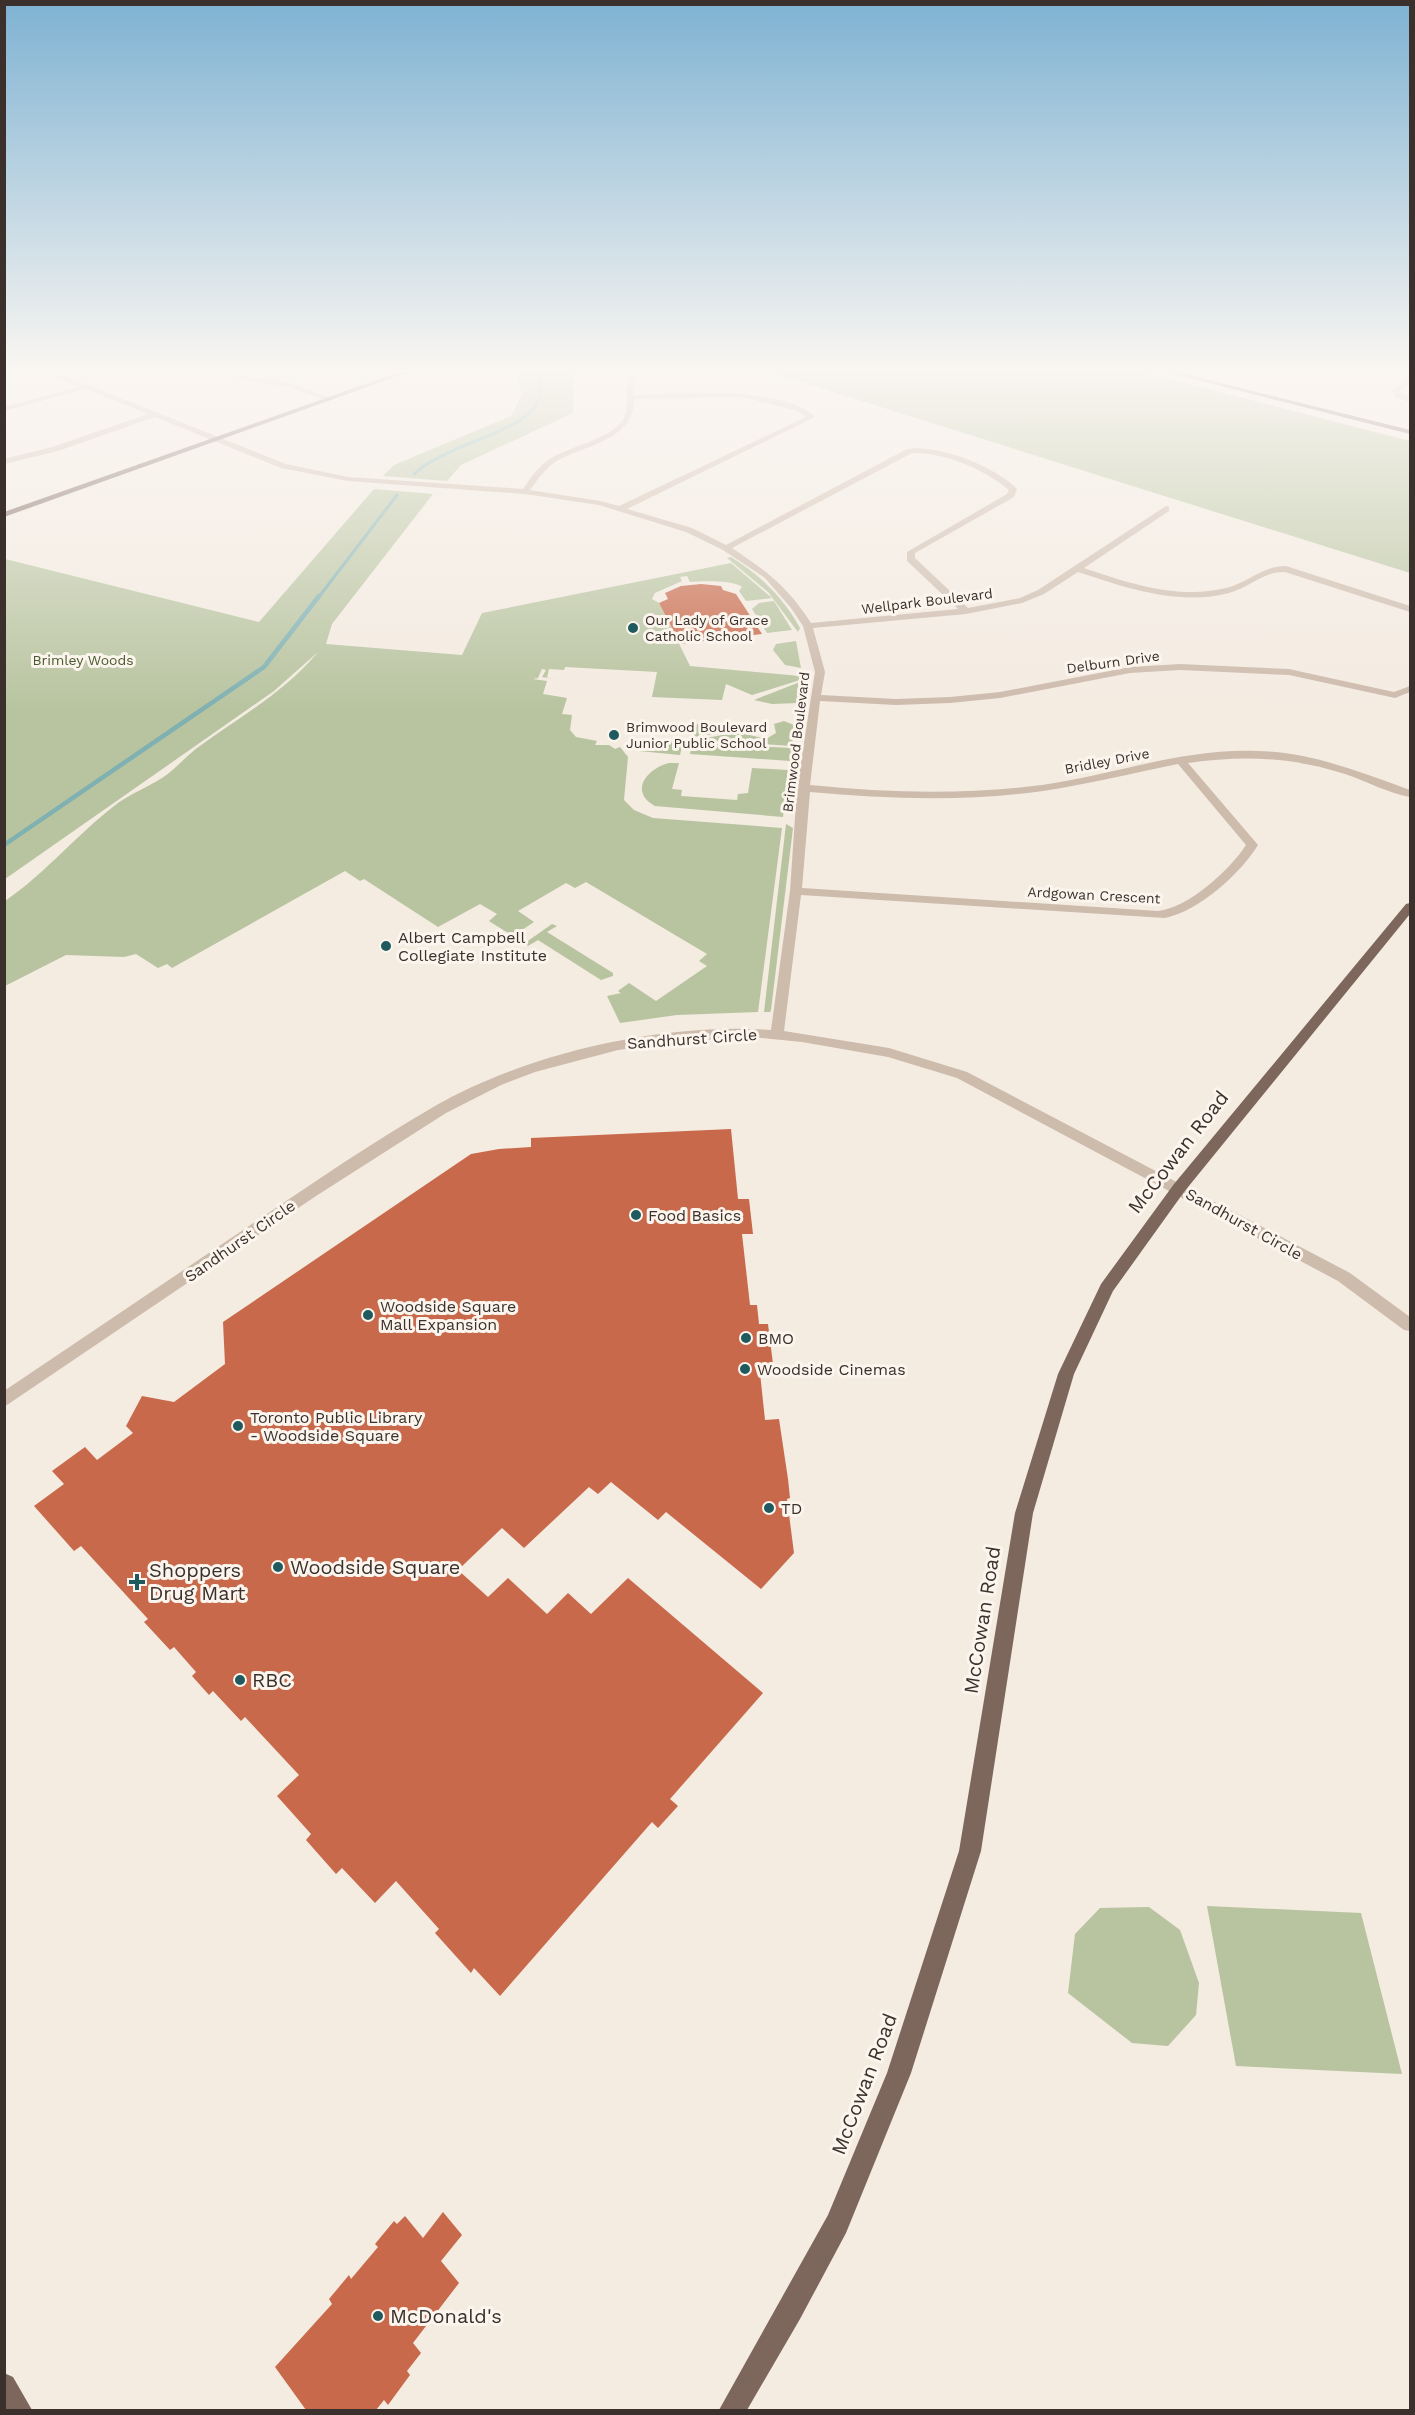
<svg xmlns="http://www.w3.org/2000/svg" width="1415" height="2415" font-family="'Work Sans',sans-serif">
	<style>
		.green { fill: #b8c4a0 }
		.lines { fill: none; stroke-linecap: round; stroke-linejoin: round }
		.stream-far1 { stroke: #7fb0b2; stroke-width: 3 }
		.stream { stroke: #7fb0b2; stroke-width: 4.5 }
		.building { fill: #c8694b }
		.minor { fill: #cdbbac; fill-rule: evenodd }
		.major { fill: #7d675c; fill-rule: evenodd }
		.poi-dot { fill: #1f5a5e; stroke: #fbf5ee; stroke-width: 2 }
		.labels { text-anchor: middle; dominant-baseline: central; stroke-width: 6; stroke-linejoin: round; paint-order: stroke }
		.far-street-label { font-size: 14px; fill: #3b302b; stroke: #fbf5ee }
		.far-poi-label { font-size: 14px; fill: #3b302b; stroke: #fbf5ee; text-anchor: start }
		.far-park-label { font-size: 14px; fill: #4a5a2e; stroke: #fbf5ee }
		.poi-label { font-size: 16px; fill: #3b302b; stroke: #fbf5ee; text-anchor: start }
		.street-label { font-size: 16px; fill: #3b302b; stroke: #fbf5ee }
		.near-street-label { font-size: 20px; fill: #3b302b; stroke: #fbf5ee }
		.near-poi-label { font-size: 20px; fill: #3b302b; stroke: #fbf5ee; text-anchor: start }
	</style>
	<rect width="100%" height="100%" fill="#f4ebe1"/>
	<g class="green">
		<path d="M 515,372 L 574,372 L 573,413 L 461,465 L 447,481 L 383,476 L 394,465 L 511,416 L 522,395 Z"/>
		<path d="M 769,372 L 1142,372 L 1410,441 L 1410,573 Z"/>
		<path d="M 374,489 L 433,494 L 332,624 L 326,644 L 462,655 L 482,613 L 731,563 L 772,598 L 746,601 L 739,591 L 742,587 C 735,580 701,581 690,582 L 687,576 L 680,577 L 682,581 L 655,593 L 652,599 L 659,603 L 690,666 L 800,676 L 800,680 L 752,695 L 726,684 L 722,700 L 652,697 L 657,672 L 565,667 L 564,670 L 549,669 L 547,678 L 560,680 L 542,677 L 546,670 L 542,669 L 538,678 L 533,679 L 547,681 L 543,694 L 567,698 L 562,714 L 572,715 L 570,730 L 576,737 L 597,741 L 595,745 L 609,745 L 615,749 L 620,747 L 628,757 L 624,800 L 634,810 L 653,818 L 782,828 L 758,1012 L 677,1015 L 620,1023 L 607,996 L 621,993 L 618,991 L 629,983 L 656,1001 L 707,966 L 699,961 L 707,954 L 586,882 L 575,888 L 566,883 L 518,911 L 534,922 L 513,936 L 489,921 L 497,914 L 480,904 L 438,927 L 364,879 L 360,881 L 345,871 L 172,968 L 167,964 L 158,968 L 136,954 L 124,957 L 66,955 L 5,986 L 5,901 C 46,873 78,833 118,803 C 132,793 148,787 162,778 C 175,770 185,757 197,748 C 239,717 284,693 318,652 L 274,691 L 5,879 L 5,559 L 259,622 Z"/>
		<path d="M 731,557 C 760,575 783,597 800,628 L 798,632 L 768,592 L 727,558 Z"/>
		<path d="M 774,601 L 792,630 L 767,633 L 752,609 L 759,603 Z"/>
		<path d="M 796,641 L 801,668 L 785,665 L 773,650 L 776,644 Z"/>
		<path d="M 800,682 L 798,703 L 772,704 L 754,700 Z"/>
		<path d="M 784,721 L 794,725 L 792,746 L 697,740 L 737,732 L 766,739 L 776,733 L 774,724 Z"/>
		<path d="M 697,724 L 738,726 L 737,731 L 693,737 Z"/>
		<path d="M 645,740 L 650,740 L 683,742 L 680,755 L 639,751 L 636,745 Z"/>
		<path d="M 692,743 L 791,748 L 792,748 L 790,761 L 690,754 Z"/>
		<path d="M 669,763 L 679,763 L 672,789 L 682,790 L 681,796 L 737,800 L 738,794 L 748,793 L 752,768 L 788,770 L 783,817 L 655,806 C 629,792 646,769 669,763 Z"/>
		<path d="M 786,824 L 793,828 L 771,1010 L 770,1012 L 764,1012 Z"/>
		<path d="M 552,924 L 557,926 L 547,932 L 613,973 L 613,976 L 601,980 L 538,940 L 528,946 L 525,943 Z"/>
		<path d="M 1207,1906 L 1361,1913 L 1402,2074 L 1236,2066 Z"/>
		<path d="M 1149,1907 L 1180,1930 L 1199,1983 L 1196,2015 L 1168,2046 L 1132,2043 L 1068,1993 L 1075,1934 L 1100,1908 Z"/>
	</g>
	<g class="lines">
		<g class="stream-far1">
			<path d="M 414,474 C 446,444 519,434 537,404 C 542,395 540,382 540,372"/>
			<path d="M 318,598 L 397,495"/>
		</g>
		<path class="stream" d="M 4,845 L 264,667 L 319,596"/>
	</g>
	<g class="building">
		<path d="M 701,584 L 721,586 L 723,590 L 736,594 L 762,634 L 680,644 L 659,603 L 668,599 L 665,593 L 681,586 Z"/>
		<path d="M 731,1129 L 738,1199 L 749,1199 L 753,1234 L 742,1234 L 750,1305 L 757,1305 L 759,1324 L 768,1324 L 774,1372 L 760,1373 L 765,1420 L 779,1419 L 788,1479 L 790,1498 L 787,1499 L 794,1553 L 761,1589 L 666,1512 L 658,1520 L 611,1482 L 598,1494 L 589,1487 L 524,1548 L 502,1528 L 458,1570 L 488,1597 L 508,1578 L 547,1614 L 568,1593 L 591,1614 L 628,1578 L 763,1693 L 670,1799 L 678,1806 L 658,1828 L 652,1822 L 500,1996 L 474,1968 L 471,1973 L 435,1933 L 439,1929 L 396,1881 L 375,1903 L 342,1868 L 336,1874 L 306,1840 L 311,1834 L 277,1796 L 299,1775 L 245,1717 L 241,1721 L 213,1691 L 209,1695 L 192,1676 L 196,1672 L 174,1647 L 170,1650 L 144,1622 L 148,1619 L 81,1546 L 74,1551 L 34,1506 L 64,1484 L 52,1471 L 85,1447 L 97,1460 L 133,1433 L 126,1426 L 142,1396 L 174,1402 L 225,1364 L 223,1322 L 471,1154 L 499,1149 L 531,1147 L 531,1138 Z"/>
		<path d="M 443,2212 L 462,2235 L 441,2261 L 459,2283 L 413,2343 L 421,2353 L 407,2371 L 410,2375 L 388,2405 L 384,2400 L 376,2410 L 306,2410 L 275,2367 L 332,2304 L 329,2299 L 349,2275 L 351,2279 L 378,2247 L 375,2244 L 394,2221 L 397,2224 L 405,2216 L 423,2238 Z"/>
	</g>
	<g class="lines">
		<g class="minor">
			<path d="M 45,372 L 55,372 L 286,464 L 348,477 L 523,489 C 530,479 537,468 547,461 C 567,446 612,440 624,418 C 631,403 623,387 631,372 L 637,372 L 633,395 C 677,394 784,385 815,417 L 627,509 L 692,528 L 726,545 L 907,449 C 938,444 996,467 1017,489 L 1014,497 L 915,553 L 915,558 L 968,608 L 1020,598 L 1038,590 L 1166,506 L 1169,507 L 1169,511 L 1084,568 C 1128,583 1178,600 1226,588 C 1248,583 1262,566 1286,566 L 1410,606 L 1410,612 L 1285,572 C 1264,571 1249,588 1229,593 C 1179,606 1126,588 1078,572 L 1044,594 L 1022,603 L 966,614 L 813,628 L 825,672 L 821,695 L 896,699 L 950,697 L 1000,692 L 1130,667 L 1180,664 L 1289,669 L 1394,692 L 1410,686 L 1410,692 L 1395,698 L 1289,675 L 1180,670 L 1130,673 L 1000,698 L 950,703 L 896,705 L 820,701 L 810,785 C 888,793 965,795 1042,785 C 1113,775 1184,748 1257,751 C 1310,752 1361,772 1410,790 L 1410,797 C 1388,793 1366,781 1345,774 C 1292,757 1243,755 1188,763 L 1258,845 C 1240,874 1199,911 1165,918 L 801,895 L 784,1031 L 889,1048 L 967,1072 L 1350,1273 L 1410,1317 L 1410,1331 L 1404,1330 L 1338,1281 L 957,1078 L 888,1057 L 802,1042 L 752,1037 L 674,1042 L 618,1050 L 535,1072 L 501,1085 L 446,1113 L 316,1196 L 4,1407 L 4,1391 C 86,1336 167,1281 249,1226 C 310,1185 371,1143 435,1106 C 527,1053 665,1022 771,1030 L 790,891 L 797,788 L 815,672 L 803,626 L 791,608 L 765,578 L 723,550 L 686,532 L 599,505 L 525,494 L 348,481 L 281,468 L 155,417 L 58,451 L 4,464 L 4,459 L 52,447 L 148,414 L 86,389 L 4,411 L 4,407 L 79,387 ZM 742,397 L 798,411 L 806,417 L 619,506 L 600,501 L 530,490 C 537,480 545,469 555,462 C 583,445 635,441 634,399 ZM 912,453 C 944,452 984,469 1009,490 L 1007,494 L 907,552 L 907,561 L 958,609 L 811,623 C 787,586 768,572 732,548 ZM 1178,764 L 1246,845 C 1230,870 1188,908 1158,911 L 802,888 L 810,792 C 888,799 966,802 1043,791 C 1089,784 1133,773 1178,764 Z"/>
			<path d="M 226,372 L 268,380 L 288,372 L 298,372 L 276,381 L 291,383 L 332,399 L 328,401 L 287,387 L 242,380 Z"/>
			<path d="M 1407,378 L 1410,378 L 1410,383 L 1400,391 L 1410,398 L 1410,402 L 1396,398 L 1392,391 Z"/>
		</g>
		<g class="major">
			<path d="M 399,372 L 409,372 L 4,517 L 4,512 Z"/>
			<path d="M 1166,372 L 1177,372 L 1410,430 L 1410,434 Z"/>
			<path d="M 1410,903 L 1410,914 L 1184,1192 L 1113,1291 L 1074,1374 L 1033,1513 L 981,1851 L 911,2073 L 846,2233 L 800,2319 L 747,2410 L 719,2410 L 828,2215 L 887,2073 L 959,1851 L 1015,1513 L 1058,1374 L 1101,1284 L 1174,1184 L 1406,904 Z"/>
			<path d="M 4,2373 L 13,2377 L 32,2410 L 4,2410 Z"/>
		</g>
	</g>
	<linearGradient id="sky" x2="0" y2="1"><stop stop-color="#7eb2d2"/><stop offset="0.52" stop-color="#faf6f2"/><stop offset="1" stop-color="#faf6f2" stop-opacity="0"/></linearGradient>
	<rect width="1415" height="710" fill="url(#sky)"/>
	<g class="poi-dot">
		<circle cx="633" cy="628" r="6"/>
		<circle cx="614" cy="735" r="6"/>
		<circle cx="386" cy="946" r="6"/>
		<circle cx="636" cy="1215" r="6"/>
		<circle cx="368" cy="1315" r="6"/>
		<circle cx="746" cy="1338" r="6"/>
		<circle cx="745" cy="1369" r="6"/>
		<circle cx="238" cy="1426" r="6"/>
		<circle cx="769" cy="1508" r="6"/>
		<circle cx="278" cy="1567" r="6"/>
		<path d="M134 1573h6v6h6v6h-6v6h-6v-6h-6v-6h6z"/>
		<circle cx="240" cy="1680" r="6"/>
		<circle cx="378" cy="2316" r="6"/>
	</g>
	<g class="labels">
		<g class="far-street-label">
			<text transform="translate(927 601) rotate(-7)">Wellpark Boulevard</text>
			<text transform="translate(1113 662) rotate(-8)">Delburn Drive</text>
			<text transform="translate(796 742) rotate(-83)">Brimwood Boulevard</text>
			<text transform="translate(1107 761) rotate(-11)">Bridley Drive</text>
			<text transform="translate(1094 895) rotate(3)">Ardgowan Crescent</text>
		</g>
		<g class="far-poi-label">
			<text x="645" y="620">Our Lady of Grace<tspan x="645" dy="16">Catholic School</tspan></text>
			<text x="626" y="727">Brimwood Boulevard<tspan x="626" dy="16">Junior Public School</tspan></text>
		</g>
		<g class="far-park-label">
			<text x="83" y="660">Brimley Woods</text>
		</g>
		<g class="poi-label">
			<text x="398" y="937">Albert Campbell<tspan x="398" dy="18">Collegiate Institute</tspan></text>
			<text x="648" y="1215">Food Basics</text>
			<text x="380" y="1306">Woodside Square<tspan x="380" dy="18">Mall Expansion</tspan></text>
			<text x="758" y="1338">BMO</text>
			<text x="757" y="1369">Woodside Cinemas</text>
			<text x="250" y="1417">Toronto Public Library<tspan x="250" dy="18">- Woodside Square</tspan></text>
			<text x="781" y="1508">TD</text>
		</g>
		<g class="street-label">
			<text transform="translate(692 1039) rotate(-4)">Sandhurst Circle</text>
			<text transform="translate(1244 1224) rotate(29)">Sandhurst Circle</text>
			<text transform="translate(240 1241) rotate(-35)">Sandhurst Circle</text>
		</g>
		<g class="near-street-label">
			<text transform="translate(1178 1152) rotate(-52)">McCowan Road</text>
			<text transform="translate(982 1620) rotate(-81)">McCowan Road</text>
			<text transform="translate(864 2084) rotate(-69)">McCowan Road</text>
		</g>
		<g class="near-poi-label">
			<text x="290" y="1567">Woodside Square</text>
			<text x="149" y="1570">Shoppers<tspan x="149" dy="23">Drug Mart</tspan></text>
			<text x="252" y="1680">RBC</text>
			<text x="390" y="2316">McDonald's</text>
		</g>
	</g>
	<rect width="1415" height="2415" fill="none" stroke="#3b302b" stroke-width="12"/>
</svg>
